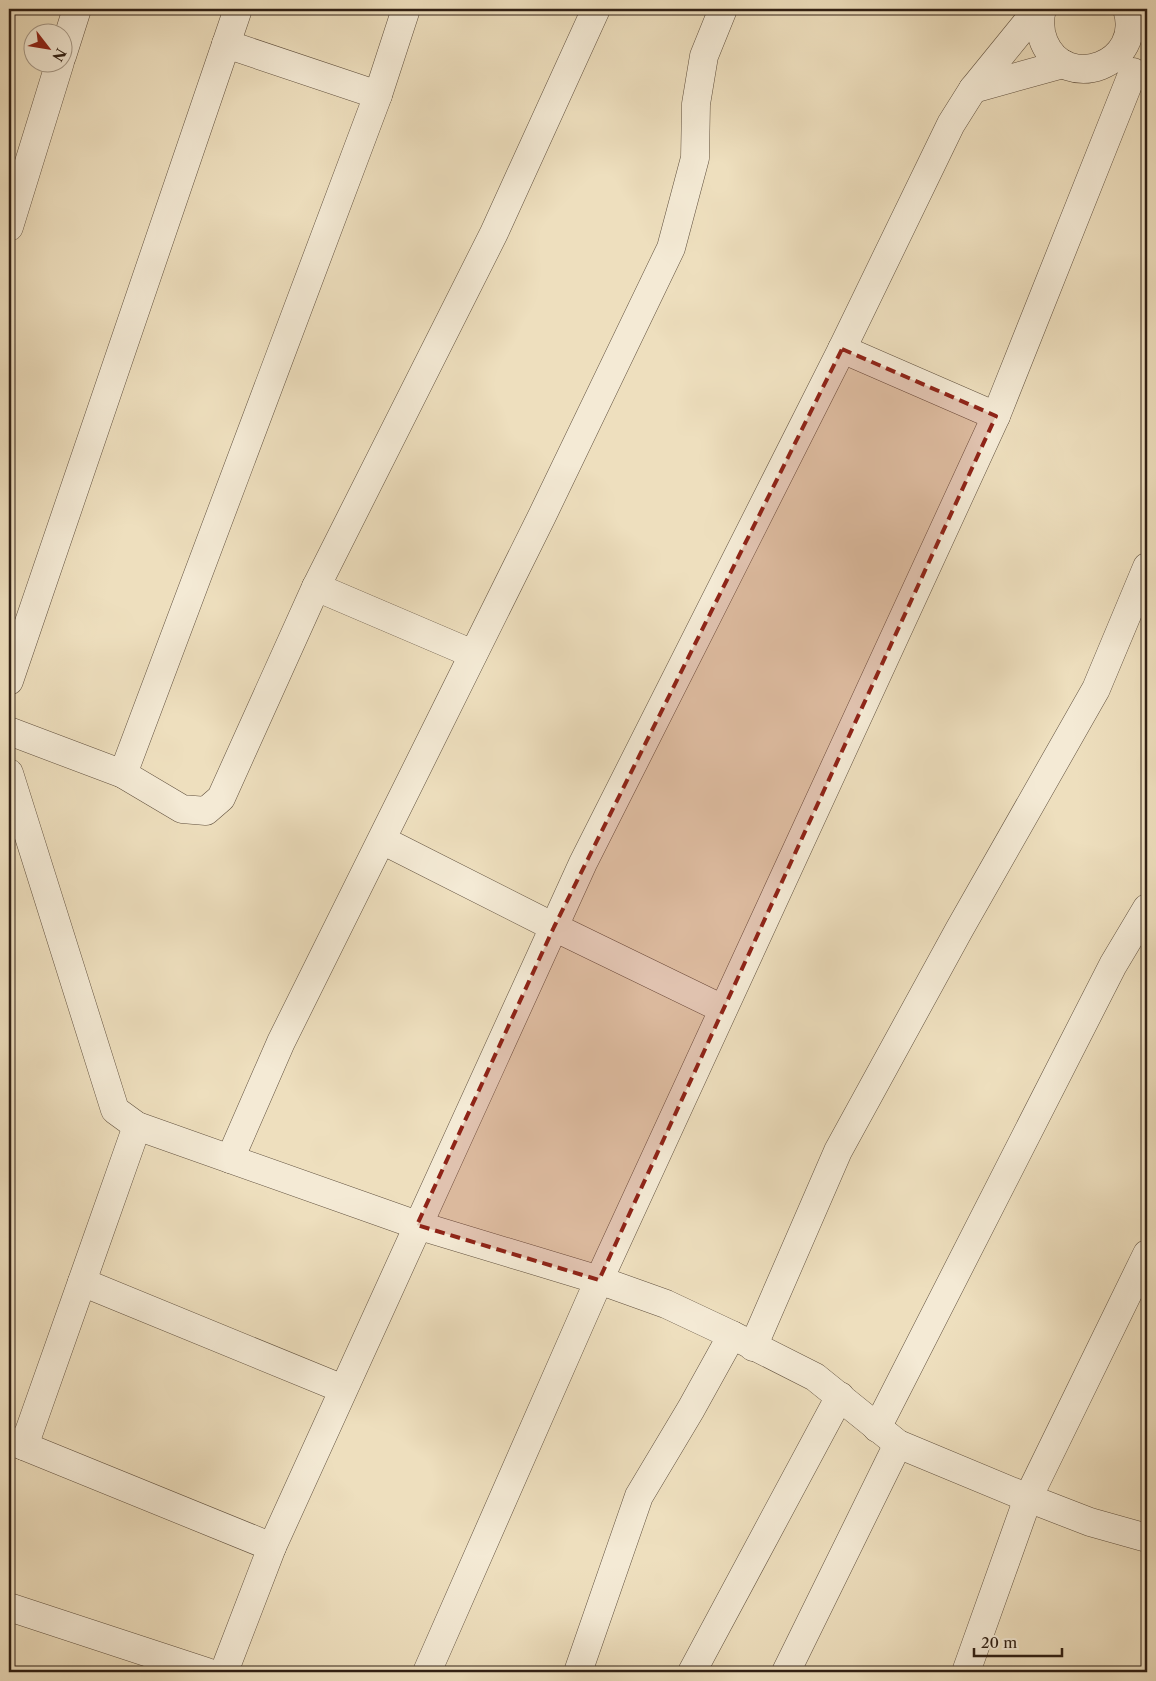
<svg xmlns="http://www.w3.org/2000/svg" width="1156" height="1681" font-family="'Libre Caslon Text',serif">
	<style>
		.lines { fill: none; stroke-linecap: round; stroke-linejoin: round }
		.minor-casing { stroke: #60503e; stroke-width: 29 }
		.minor { stroke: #f4ead5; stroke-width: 28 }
		.marked { fill: #8f2418; fill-opacity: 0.2; stroke: #8f2418; stroke-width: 4; stroke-dasharray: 10 6; stroke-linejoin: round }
	</style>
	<rect width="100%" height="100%" fill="#eedfbe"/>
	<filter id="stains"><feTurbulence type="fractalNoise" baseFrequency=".004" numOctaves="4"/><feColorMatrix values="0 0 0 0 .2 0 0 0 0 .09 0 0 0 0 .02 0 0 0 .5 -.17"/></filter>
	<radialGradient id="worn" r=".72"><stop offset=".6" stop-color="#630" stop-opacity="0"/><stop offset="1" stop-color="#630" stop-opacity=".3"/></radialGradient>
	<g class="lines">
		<defs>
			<g id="minor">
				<path d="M 1042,9 C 1039,20 1040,32 1044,42 C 1066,94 1145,64 1127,9"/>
				<path d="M 226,44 L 378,95"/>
				<path d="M 62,56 L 77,9"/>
				<path d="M 973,89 L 1063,64"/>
				<path d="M 9,227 L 60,62"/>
				<path d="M 842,349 L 996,416"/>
				<path d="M 316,587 L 473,654"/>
				<path d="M 9,681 L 238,9"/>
				<path d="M 9,731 L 123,774 L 182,809 L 206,811 L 221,798 L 316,587 L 494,233 L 596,9"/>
				<path d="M 9,773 L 115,1110 L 137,1126 L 417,1225 L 599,1280 L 666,1304 L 732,1335 L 815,1377 L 898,1444 L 1028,1498 L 1090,1522 L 1147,1538"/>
				<path d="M 123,774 L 378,95 L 406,9"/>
				<path d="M 382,840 L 554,927 L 723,1009"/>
				<path d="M 230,1159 L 281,1042 L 542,516 L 671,248 L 695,158 L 696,104 L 704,56 L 723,9"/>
				<path d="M 82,1282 L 343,1389"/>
				<path d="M 753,1347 L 838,1151 L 959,930 L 1096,689 L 1147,567"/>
				<path d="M 877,1428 L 1113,965 L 1147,908"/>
				<path d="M 9,1440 L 272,1547"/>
				<path d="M 24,1446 L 137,1126"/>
				<path d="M 9,1607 L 207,1672"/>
				<path d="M 224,1672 L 272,1547 L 583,863 L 842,349 L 951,124 L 973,89 L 1038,9"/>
				<path d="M 427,1672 L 599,1280 L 996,416 L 1133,72"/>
				<path d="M 578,1672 L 639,1496 L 691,1409 L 732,1335"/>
				<path d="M 692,1672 L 840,1396"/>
				<path d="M 786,1672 L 898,1444"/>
				<path d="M 966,1672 L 1028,1498 L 1147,1254"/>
			</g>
		</defs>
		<use href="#minor" class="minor-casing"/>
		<use href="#minor" class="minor"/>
	</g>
	<path class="marked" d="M 842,349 L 996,416 L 599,1280 L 417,1225 L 554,927 Z"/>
	<rect width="1156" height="1681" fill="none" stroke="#eedfbe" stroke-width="30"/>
	<rect x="10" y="10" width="1136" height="1661" fill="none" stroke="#312014" stroke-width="2.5"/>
	<rect x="15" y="15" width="1126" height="1651" fill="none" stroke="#312014"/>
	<g transform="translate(48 48) rotate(121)"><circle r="24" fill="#f4ead5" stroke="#a69988"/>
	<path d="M0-4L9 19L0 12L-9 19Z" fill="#8f2418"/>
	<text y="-8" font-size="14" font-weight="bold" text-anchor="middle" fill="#312014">N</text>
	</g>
	<path d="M974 1648v8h88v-8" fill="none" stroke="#312014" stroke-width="2.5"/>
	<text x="981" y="1648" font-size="15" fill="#312014" stroke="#f4ead5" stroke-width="4" paint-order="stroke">20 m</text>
	<rect width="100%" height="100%" filter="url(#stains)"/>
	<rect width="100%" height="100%" fill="url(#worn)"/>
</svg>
